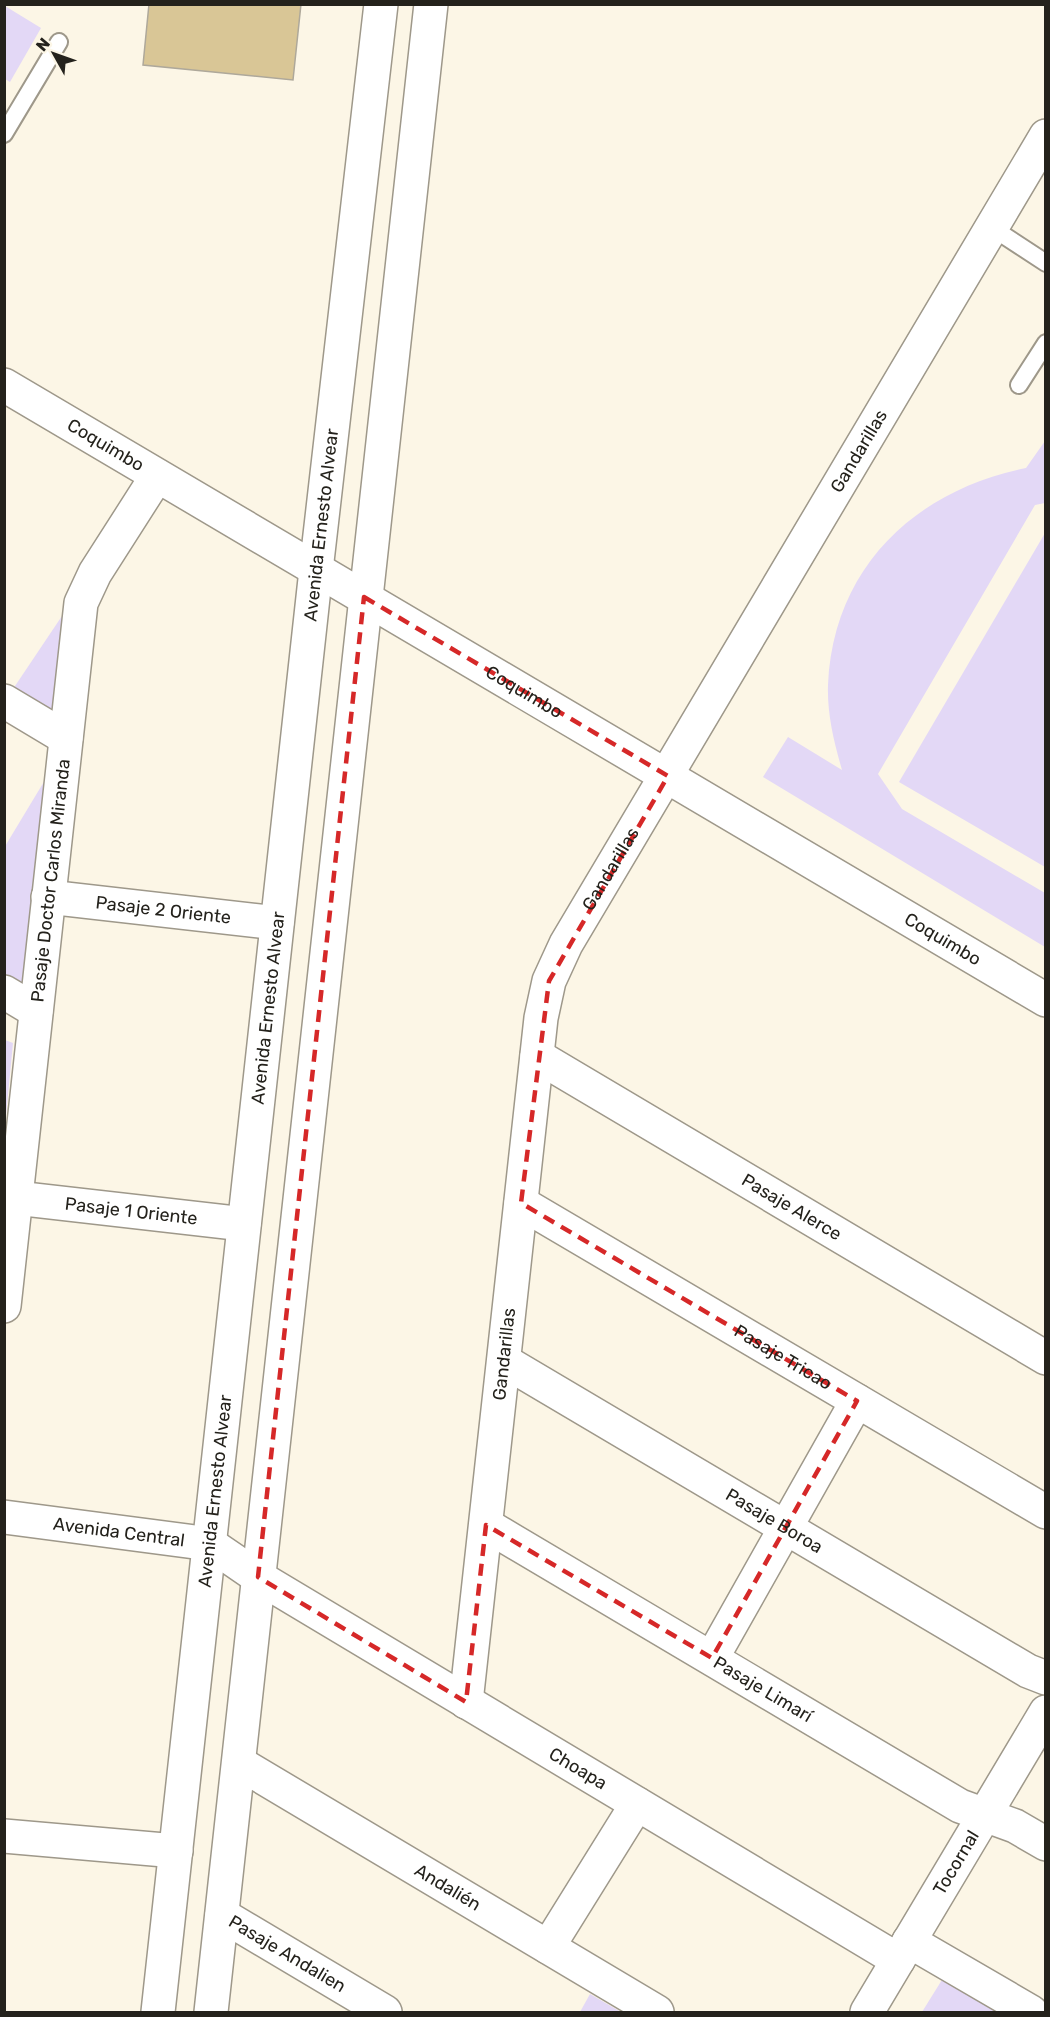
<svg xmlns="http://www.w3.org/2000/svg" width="1050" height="2017" font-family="Rubik,sans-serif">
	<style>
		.green { fill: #e3d8f6 }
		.building { fill: #d9c696; stroke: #aea89a; stroke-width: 1.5 }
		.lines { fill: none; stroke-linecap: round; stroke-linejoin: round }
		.lane-casing { stroke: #9e988a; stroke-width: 20 }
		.street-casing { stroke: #9e988a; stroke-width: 36 }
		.secondary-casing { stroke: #9e988a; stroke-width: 36 }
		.lane { stroke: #fff; stroke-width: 16 }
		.street { stroke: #fff; stroke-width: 33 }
		.secondary { stroke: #fff; stroke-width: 33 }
		.marked { fill: none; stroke: #d62828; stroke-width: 4.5; stroke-dasharray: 12 8; stroke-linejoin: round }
		.labels { text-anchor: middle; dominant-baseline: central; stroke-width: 4.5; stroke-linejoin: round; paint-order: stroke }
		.street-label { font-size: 18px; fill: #24221c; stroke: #fcf6e6 }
	</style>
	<rect width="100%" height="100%" fill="#fcf6e6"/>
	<g class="green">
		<path d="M 5,6 L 41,28 L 10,82 L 5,79 Z"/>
		<path d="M 1045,441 L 1045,503 L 1035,505 L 878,774 L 902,809 L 1045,893 L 1045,947 L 763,777 L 788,737 L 842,770 C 834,742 827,714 828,685 C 833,567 916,490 1026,468 Z"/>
		<path d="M 1045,533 L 1045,867 L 899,782 Z"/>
		<path d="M 66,610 L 54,719 L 11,692 Z"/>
		<path d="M 45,780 L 33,993 L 5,975 L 4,848 Z"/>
		<path d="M 5,1040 L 13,1043 L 5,1126 L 4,1040 Z"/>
		<path d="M 945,1975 L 1007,2012 L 922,2012 Z"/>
		<path d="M 590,1994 L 621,2012 L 580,2012 Z"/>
	</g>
	<path class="building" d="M 149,4 L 301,4 L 293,80 L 143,65 Z"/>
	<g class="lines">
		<defs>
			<g id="lane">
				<path d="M 4,134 L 59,42"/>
				<path d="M 991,227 L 1046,263"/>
				<path d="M 1019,385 L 1046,343"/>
			</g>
			<g id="street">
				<path d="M 4,701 L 66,738"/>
				<path id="s1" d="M 48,897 L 277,923"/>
				<path d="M 4,992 L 36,1011"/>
				<path id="s2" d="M 537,1056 L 1046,1358"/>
				<path id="s3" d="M 16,1198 L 244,1224"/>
				<path id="s4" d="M 521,1203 L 1046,1512"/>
				<path id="s5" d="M 4,1306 L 81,603 L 95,573 L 157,476"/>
				<path id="s6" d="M 504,1361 L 1028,1671 L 1046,1678"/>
				<path id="s7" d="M 4,1517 L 210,1544 L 258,1577 L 898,1960"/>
				<path id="s8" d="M 486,1525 L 960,1806 L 1015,1826 L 1046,1844"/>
				<path d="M 712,1658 L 857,1401"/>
				<path id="s9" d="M 466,1702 L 541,1018 L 549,981 L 566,944 L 1046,136"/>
				<path id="s10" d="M 239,1763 L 657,2012"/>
				<path d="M 4,1836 L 176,1851"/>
				<path id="s11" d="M 222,1915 L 385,2012"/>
				<path d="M 909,1941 L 1031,2012"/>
				<path d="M 548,1947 L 637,1804"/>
			</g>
			<g id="secondary">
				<path id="s12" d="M 4,385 L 1046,1000"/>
				<path id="s13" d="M 158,2012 L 316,570 L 381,4"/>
				<path d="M 211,2012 L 431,4"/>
				<path id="s14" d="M 867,2012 L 1046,1712"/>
			</g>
		</defs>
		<use href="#lane" class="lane-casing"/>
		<use href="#street" class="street-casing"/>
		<use href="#secondary" class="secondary-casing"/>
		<use href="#lane" class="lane"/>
		<use href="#street" class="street"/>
		<use href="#secondary" class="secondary"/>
	</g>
	<path class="marked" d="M 364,597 L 668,776 L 549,981 L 521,1203 L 857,1401 L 712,1658 L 486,1525 L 466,1702 L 258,1577 Z"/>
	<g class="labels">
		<g class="street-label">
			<text stroke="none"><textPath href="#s12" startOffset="118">Coquimbo</textPath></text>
			<text stroke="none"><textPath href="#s9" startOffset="1340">Gandarillas</textPath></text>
			<text stroke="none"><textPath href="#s13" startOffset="1496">Avenida Ernesto Alvear</textPath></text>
			<text stroke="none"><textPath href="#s12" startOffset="604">Coquimbo</textPath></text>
			<text stroke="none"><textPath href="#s9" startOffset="854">Gandarillas</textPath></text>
			<text stroke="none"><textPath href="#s5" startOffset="428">Pasaje Doctor Carlos Miranda</textPath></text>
			<text stroke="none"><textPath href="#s1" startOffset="116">Pasaje 2 Oriente</textPath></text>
			<text stroke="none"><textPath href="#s12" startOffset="1090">Coquimbo</textPath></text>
			<text stroke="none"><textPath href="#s13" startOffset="1010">Avenida Ernesto Alvear</textPath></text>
			<text stroke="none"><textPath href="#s2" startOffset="296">Pasaje Alerce</textPath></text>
			<text stroke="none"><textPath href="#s3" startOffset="116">Pasaje 1 Oriente</textPath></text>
			<text stroke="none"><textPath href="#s9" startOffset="350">Gandarillas</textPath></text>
			<text stroke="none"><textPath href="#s4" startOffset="304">Pasaje Tricao</textPath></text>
			<text stroke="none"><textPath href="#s13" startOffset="524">Avenida Ernesto Alvear</textPath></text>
			<text stroke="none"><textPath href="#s6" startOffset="314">Pasaje Boroa</textPath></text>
			<text stroke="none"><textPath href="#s7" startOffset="116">Avenida Central</textPath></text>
			<text stroke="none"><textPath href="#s8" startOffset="322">Pasaje Limarí</textPath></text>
			<text stroke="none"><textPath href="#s7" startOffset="639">Choapa</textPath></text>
			<text stroke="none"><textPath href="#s14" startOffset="174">Tocornal</textPath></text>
			<text stroke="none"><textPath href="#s10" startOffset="243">Andalién</textPath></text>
			<text stroke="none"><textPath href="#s11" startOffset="76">Pasaje Andalien</textPath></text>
		</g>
	</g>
	<rect width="1050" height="2017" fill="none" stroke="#24221c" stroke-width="12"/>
	<g transform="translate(54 54) rotate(310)" stroke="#fcf6e6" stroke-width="4.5" paint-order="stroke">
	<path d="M0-4.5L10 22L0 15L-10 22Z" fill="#24221c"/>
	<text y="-9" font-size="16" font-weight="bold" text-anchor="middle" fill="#24221c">N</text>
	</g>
</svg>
